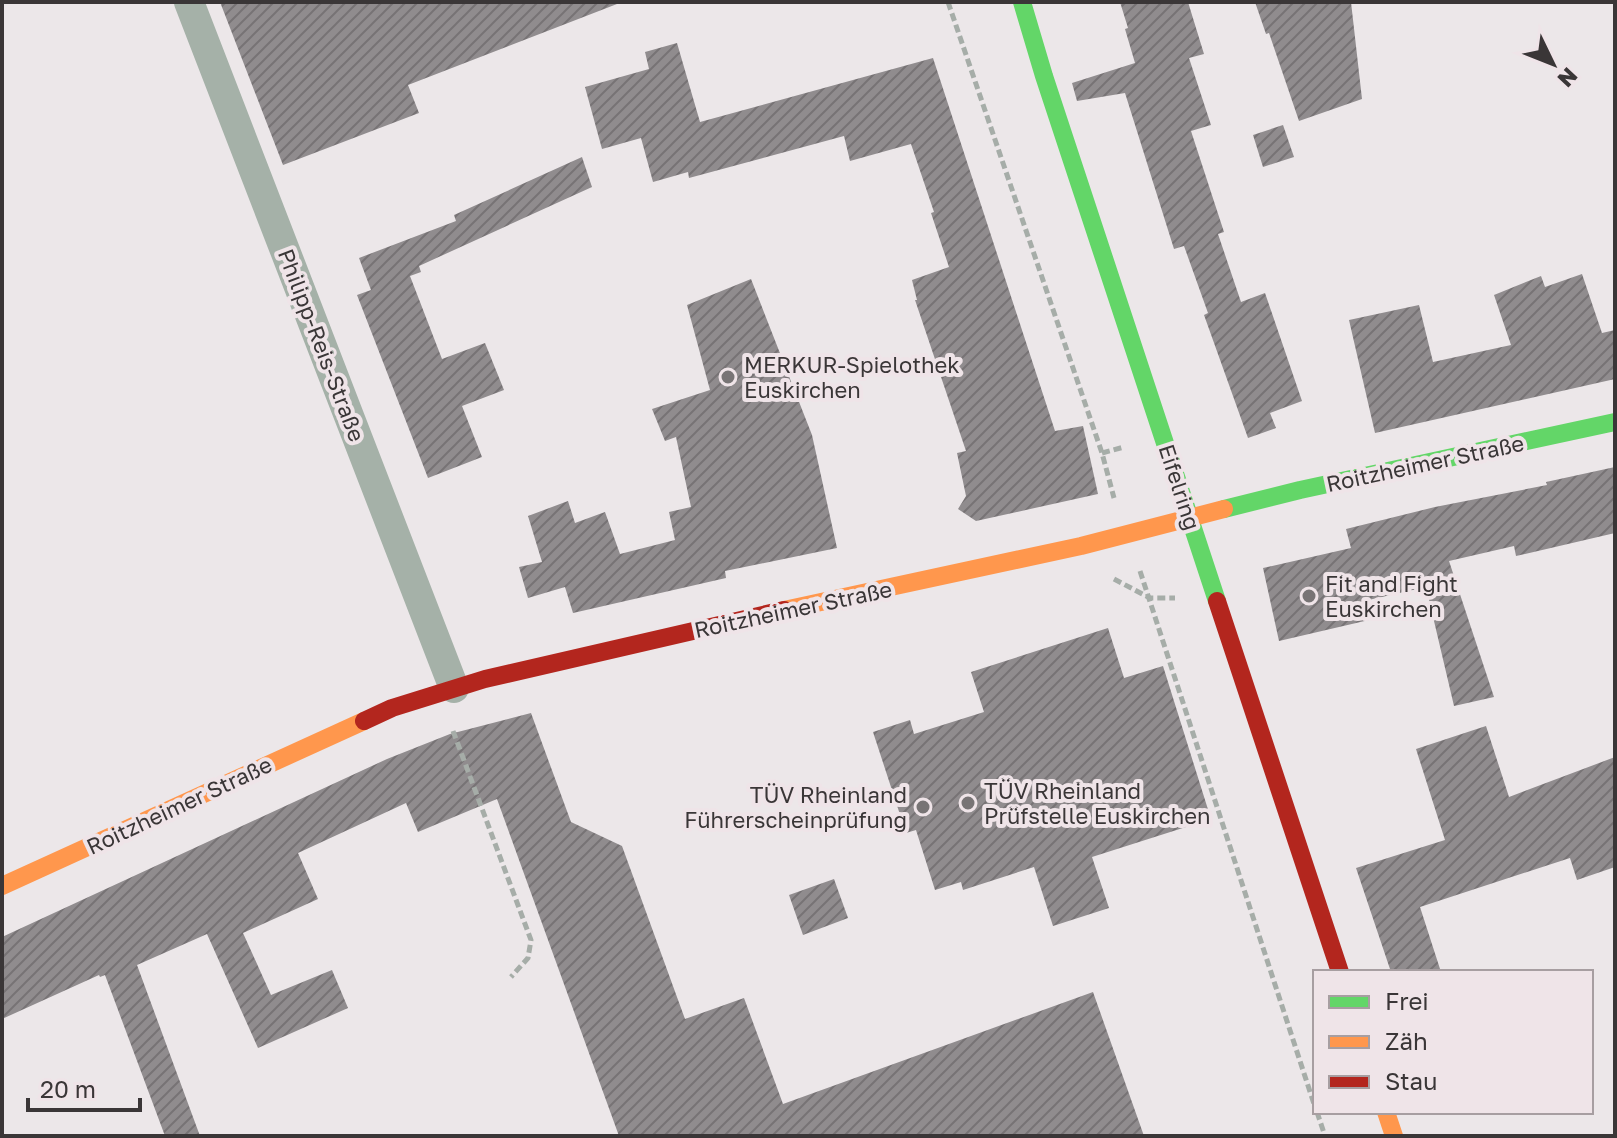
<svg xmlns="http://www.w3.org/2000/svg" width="1617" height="1138" font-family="'Golos Text',sans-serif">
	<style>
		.building { fill: url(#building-hatch) }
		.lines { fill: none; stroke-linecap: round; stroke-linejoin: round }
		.path { stroke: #a6ada8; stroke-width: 5; stroke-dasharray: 8 4; stroke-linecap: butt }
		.street { stroke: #a5b1a8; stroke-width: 30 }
		.fast { stroke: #63d668; stroke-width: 18 }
		.slow { stroke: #ff974d; stroke-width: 18 }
		.jam { stroke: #b3261e; stroke-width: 18 }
		.poi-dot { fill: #787475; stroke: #efe4e8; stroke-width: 3 }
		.labels { text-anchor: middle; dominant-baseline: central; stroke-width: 8; stroke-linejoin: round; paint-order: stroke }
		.street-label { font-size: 22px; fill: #3a3637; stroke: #efe4e8 }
		.poi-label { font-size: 22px; fill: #3a3637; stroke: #efe4e8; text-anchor: start }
	</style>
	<defs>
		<pattern id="building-hatch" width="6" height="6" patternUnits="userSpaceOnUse" patternTransform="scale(2)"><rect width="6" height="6" fill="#908c8e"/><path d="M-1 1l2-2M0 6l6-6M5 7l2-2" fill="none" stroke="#777375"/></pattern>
	</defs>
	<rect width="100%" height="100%" fill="#ece7e9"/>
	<g class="building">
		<path d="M 220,2 L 617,2 L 617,4 L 408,85 L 419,113 L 283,165 Z"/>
		<path d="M 1120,2 L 1188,2 L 1204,54 L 1189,58 L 1211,125 L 1191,131 L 1224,232 L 1218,234 L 1241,302 L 1265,293 L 1302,401 L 1270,413 L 1276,428 L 1248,438 L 1204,315 L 1208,313 L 1184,246 L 1174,249 L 1125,93 L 1077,101 L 1072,83 L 1135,63 L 1125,29 L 1128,28 Z"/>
		<path d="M 1255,2 L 1351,2 L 1362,99 L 1299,121 L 1269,33 L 1266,34 Z"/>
		<path d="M 677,43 L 700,122 L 933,58 L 1055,431 L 1083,426 L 1098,494 L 976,521 L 958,509 L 966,496 L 957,453 L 966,451 L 915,300 L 917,300 L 912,280 L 949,267 L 931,213 L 934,212 L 911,144 L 850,161 L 844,136 L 689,178 L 688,172 L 653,182 L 641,138 L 602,149 L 585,87 L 649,69 L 645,52 Z"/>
		<path d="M 1283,125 L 1294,157 L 1263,167 L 1253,135 Z"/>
		<path d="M 582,157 L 592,187 L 419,266 L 421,272 L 410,276 L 442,359 L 485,343 L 504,390 L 462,406 L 482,457 L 428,478 L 357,295 L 371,290 L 359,258 L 456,221 L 454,215 Z"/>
		<path d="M 1582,274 L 1602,333 L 1615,330 L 1615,379 L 1375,433 L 1349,320 L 1419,305 L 1433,362 L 1511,345 L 1494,295 L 1541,276 L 1545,287 Z"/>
		<path d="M 751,279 L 812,435 L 837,548 L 725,571 L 726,578 L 573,613 L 565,587 L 528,598 L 519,567 L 542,562 L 528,516 L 568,501 L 575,523 L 605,512 L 620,554 L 675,540 L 669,512 L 691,507 L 676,437 L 665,441 L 652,409 L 710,390 L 687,305 Z"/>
		<path d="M 1615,467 L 1615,533 L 1516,556 L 1514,546 L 1449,561 L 1494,697 L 1454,706 L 1426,587 L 1364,601 L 1369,620 L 1279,641 L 1263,568 L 1351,548 L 1346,529 L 1435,507 L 1547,485 L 1546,482 Z"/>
		<path d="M 1108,628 L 1124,678 L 1163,666 L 1211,819 L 1092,857 L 1109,908 L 1053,926 L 1034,867 L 963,890 L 961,882 L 935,890 L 916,830 L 906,833 L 873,732 L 910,720 L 914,734 L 984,712 L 971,672 Z"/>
		<path d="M 531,713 L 571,822 L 622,846 L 685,1019 L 744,998 L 783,1104 L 1093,992 L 1144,1136 L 619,1136 L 497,799 L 418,832 L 406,803 L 298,853 L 318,899 L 243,933 L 271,995 L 332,970 L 348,1008 L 258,1048 L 207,934 L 137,965 L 200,1136 L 165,1136 L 105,975 L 100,977 L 99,975 L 2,1019 L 2,937 L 387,759 L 450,734 Z"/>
		<path d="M 1486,726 L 1509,797 L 1615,757 L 1615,867 L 1577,880 L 1570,858 L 1420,907 L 1441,972 L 1391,972 L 1356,868 L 1445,840 L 1416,749 Z"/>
		<path d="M 834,879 L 848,918 L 803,935 L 789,895 Z"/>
	</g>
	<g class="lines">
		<g class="path">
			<path d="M 948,2 L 1102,453 L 1114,498"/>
			<path d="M 1102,453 L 1124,447"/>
			<path d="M 1140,571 L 1315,1107"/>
			<path d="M 1114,579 L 1150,598 L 1175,598"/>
			<path d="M 453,731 L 531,940 L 528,958 L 511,977"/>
			<path d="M 1317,1112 L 1325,1136"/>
		</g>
		<path class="street" d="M 189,2 L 454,688"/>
		<g class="fast">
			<path d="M 1022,2 L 1044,76 L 1217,601"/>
			<path d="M 1224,509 L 1300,490 L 1615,422"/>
		</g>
		<g class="slow">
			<path d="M 784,610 L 1081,546 L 1224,509"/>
			<path d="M 2,886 L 364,721"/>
			<path d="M 1386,1112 L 1394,1136"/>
		</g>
		<g class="jam">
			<path d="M 1217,601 L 1340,972"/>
			<path d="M 364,721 L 392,708 L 485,679 L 784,610"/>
		</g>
	</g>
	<g class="poi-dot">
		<circle cx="728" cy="377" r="8"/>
		<circle cx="1309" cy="596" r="8"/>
		<circle cx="968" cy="803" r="8"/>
		<circle cx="923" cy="807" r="8"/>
	</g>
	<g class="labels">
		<g class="street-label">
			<text transform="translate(322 345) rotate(69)">Philipp-Reis-Straße</text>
			<text transform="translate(1425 463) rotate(-12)">Roitzheimer Straße</text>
			<text transform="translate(1180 487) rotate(72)">Eifelring</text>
			<text transform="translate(793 609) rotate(-12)">Roitzheimer Straße</text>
			<text transform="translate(179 805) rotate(-25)">Roitzheimer Straße</text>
		</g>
		<g class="poi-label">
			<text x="744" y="364">MERKUR-Spielothek<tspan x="744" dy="25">Euskirchen</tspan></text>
			<text x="1325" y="583">Fit and Fight<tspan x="1325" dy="25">Euskirchen</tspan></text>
			<text x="984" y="790">TÜV Rheinland<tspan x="984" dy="25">Prüfstelle Euskirchen</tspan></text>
			<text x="907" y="794" text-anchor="end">TÜV Rheinland<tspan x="907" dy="25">Führerscheinprüfung</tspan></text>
		</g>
	</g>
	<rect width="1617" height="1138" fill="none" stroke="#3a3637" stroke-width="8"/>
	<rect x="1313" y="970" width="280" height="144" fill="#efe4e8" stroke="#a79ea1" stroke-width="2"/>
	<rect x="1329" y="996" width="40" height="12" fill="#63d668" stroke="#a79ea1" stroke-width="2"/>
	<text x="1385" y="1010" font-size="24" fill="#3a3637">Frei</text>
	<rect x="1329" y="1036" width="40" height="12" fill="#ff974d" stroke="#a79ea1" stroke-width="2"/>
	<text x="1385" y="1050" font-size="24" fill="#3a3637">Zäh</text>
	<rect x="1329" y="1076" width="40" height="12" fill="#b3261e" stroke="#a79ea1" stroke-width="2"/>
	<text x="1385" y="1090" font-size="24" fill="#3a3637">Stau</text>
	<g transform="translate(1553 64) rotate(133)" stroke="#efe4e8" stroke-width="6" paint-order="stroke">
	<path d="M0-6L14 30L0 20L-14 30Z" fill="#3a3637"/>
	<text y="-12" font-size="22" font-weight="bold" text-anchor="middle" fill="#3a3637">N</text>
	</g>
	<path d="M28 1098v12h112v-12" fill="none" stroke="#3a3637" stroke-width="4"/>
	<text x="40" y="1098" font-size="24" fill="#3a3637" stroke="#efe4e8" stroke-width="6" paint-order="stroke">20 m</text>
</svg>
